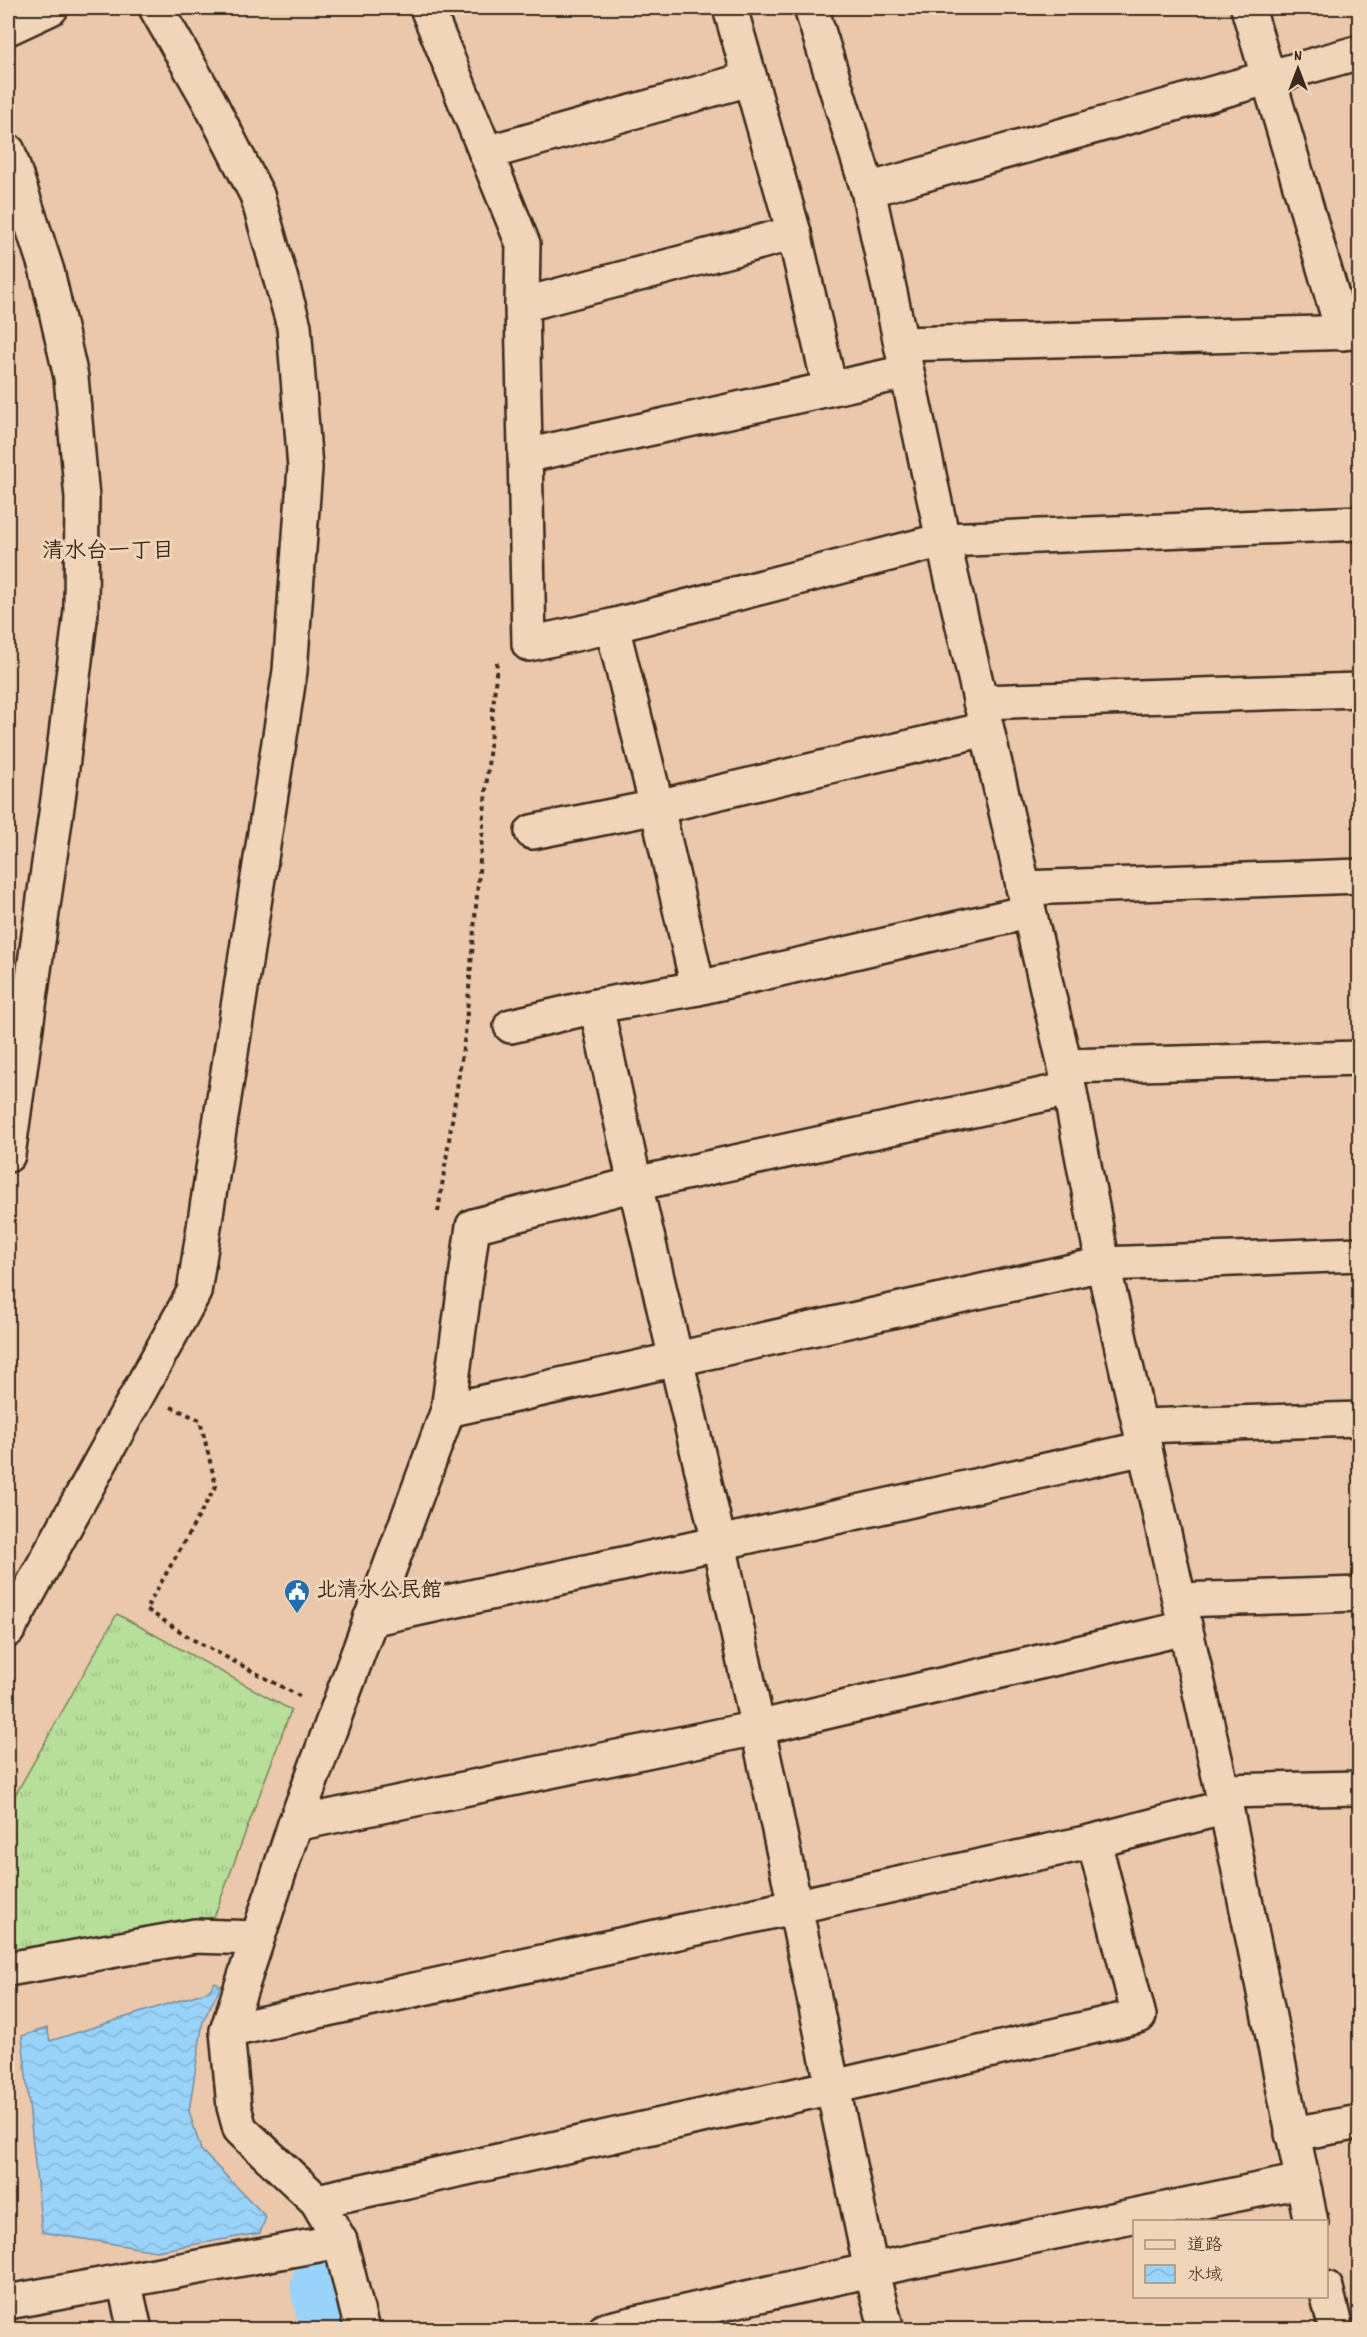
<svg xmlns="http://www.w3.org/2000/svg" width="1367" height="2337" font-family="Dekko,'Klee One',sans-serif">
	<style>
		.grass { fill: url(#grass-tufts); stroke: #7a845c; stroke-width: 1.5 }
		.water { fill: url(#water-waves); stroke: #738fa1; stroke-width: 1.5 }
		.lines { fill: none; stroke-linecap: round; stroke-linejoin: round }
		.river { stroke: #99d3f9; stroke-width: 69 }
		.minor-casing { stroke: #3b2a1e; stroke-width: 38 }
		.path { stroke: #3b2a1e; stroke-width: 4; stroke-dasharray: 4.5 4.5; stroke-linecap: butt }
		.minor { stroke: #f1d5b8; stroke-width: 33 }
		.labels { text-anchor: middle; dominant-baseline: central; stroke-width: 6; stroke-linejoin: round; paint-order: stroke }
		.poi-label { font-size: 21px; font-weight: bold; fill: #3b2a1e; stroke: #f1d5b8; text-anchor: start }
		.neighbourhood-label { font-size: 22px; font-weight: bold; fill: #3b2a1e; stroke: #f1d5b8 }
	</style>
	<defs>
		<pattern id="grass-tufts" width="24" height="20" patternUnits="userSpaceOnUse" patternTransform="scale(1.5)"><rect width="24" height="20" fill="#b8df9a"/><path d="M3 7l-1-3M5 7V3M7 7l1-3M15 17l-1-3M17 17v-4M19 17l1-3" fill="none" stroke="#9fc084"/></pattern>
		<pattern id="water-waves" width="16" height="10" patternUnits="userSpaceOnUse" patternTransform="scale(1.5)"><rect width="16" height="10" fill="#99d3f9"/><path d="M0 5q4-4 8 0t8 0" fill="none" stroke="#85b5d5"/></pattern>
	</defs>
	<rect width="100%" height="100%" fill="#ebc8ac"/>
	<filter id="ink" filterUnits="userSpaceOnUse"><feTurbulence type="fractalNoise" baseFrequency=".0167" numOctaves="2"/><feDisplacementMap in="SourceGraphic" scale="12" xChannelSelector="R" yChannelSelector="G"/><feConvolveMatrix kernelMatrix="1 2 1 2 8 2 1 2 1" color-interpolation-filters="sRGB"/></filter>
	<g filter="url(#ink)">
		<path class="grass" d="M 117,1614 L 291,1710 L 214,1917 L 8,1952 L 8,1808 Z"/>
		<path class="water" d="M 215,1982 L 221,1986 L 203,2021 L 189,2111 L 201,2150 L 266,2217 L 260,2233 L 156,2251 L 42,2232 L 22,2036 L 47,2028 L 50,2041 L 209,1991 Z"/>
		<g class="lines">
			<path class="river" d="M 325,2287 L 335,2330"/>
			<defs>
				<g id="minor">
					<path d="M 427,8 L 523,244 L 522,305 L 529,644 L 612,626 L 943,540 L 1360,523"/>
					<path d="M 730,8 L 794,233 L 830,388"/>
					<path d="M 1248,8 L 1343,333"/>
					<path d="M 8,28 L 51,8"/>
					<path d="M 8,151 L 47,271 L 71,377 L 82,498 L 81,611 L 59,792 L 8,1155"/>
					<path d="M 486,153 L 749,79"/>
					<path d="M 868,190 L 1360,52"/>
					<path d="M 522,305 L 794,233"/>
					<path d="M 901,344 L 1360,332"/>
					<path d="M 525,456 L 906,372"/>
					<path d="M 612,626 L 657,807 L 698,988"/>
					<path d="M 980,702 L 1360,690"/>
					<path d="M 532,832 L 657,807 L 986,729"/>
					<path d="M 1023,888 L 1360,876"/>
					<path d="M 596,1006 L 698,988 L 1028,912"/>
					<path d="M 1065,1066 L 1360,1058"/>
					<path d="M 448,1410 L 1103,1264 L 1065,1066 L 943,540 L 868,190 L 811,8"/>
					<path d="M 1140,1426 L 1360,1419"/>
					<path d="M 1179,1600 L 1360,1594"/>
					<path d="M 370,1619 L 719,1543 L 635,1184 L 596,1006 L 511,1026"/>
					<path d="M 8,1630 L 194,1292 L 290,671 L 305,468 L 294,326 L 257,195 L 208,99 L 156,8"/>
					<path d="M 1222,1791 L 1360,1788"/>
					<path d="M 295,1824 L 757,1728 L 1185,1628"/>
					<path d="M 8,1969 L 195,1936 L 257,1938"/>
					<path d="M 227,2031 L 1094,1841 L 1226,1807"/>
					<path d="M 1292,2134 L 1360,2122"/>
					<path d="M 317,2201 L 833,2087 L 1139,2016 L 1094,1841"/>
					<path d="M 1311,2222 L 1226,1807 L 1103,1264 L 1360,1254"/>
					<path d="M 124,2281 L 135,2330"/>
					<path d="M 1326,2288 L 1336,2330"/>
					<path d="M 8,2302 L 340,2241"/>
					<path d="M 362,2330 L 340,2241 L 317,2201 L 240,2129 L 234,2107 L 227,2031 L 295,1824 L 448,1410 L 473,1226 L 635,1184 L 1069,1089"/>
					<path d="M 605,2330 L 871,2270 L 1301,2181"/>
					<path d="M 887,2330 L 871,2270 L 719,1543 L 1145,1448"/>
				</g>
			</defs>
			<use href="#minor" class="minor-casing"/>
			<g class="path">
				<path d="M 438,1212 L 465,1035 L 497,662"/>
				<path d="M 171,1407 L 200,1420 L 216,1486 L 146,1609 L 192,1639 L 303,1698"/>
			</g>
			<use href="#minor" class="minor"/>
		</g>
	</g>
	<defs>
		<symbol id="civic-pin" viewBox="-11 -11 22 30"><path d="M0 17L-7.5 6A9.5 9.5 0 1 1 7.5 6Z" fill="#1f6fb2" stroke="#f1d5b8"/><path d="M-.6-6.5H3V-4.5H.6V-3L4-1V1h2V6H-6V1h2V-1L-.6-3ZM-1.2 2.5V6h2.4V2.5Z" fill="#fff"/></symbol>
	</defs>
	<g fill-rule="evenodd">
		<use href="#civic-pin" x="282" y="1577" width="30" height="40"/>
	</g>
	<g class="labels">
		<g class="poi-label">
			<text x="316" y="1592">北清水公民館</text>
		</g>
		<g class="neighbourhood-label">
			<text x="108" y="552">清水台一丁目</text>
		</g>
	</g>
	<rect width="1367" height="2337" fill="none" stroke="#f1d5b8" stroke-width="30"/>
	<rect x="15" y="15" width="1337" height="2307" fill="none" stroke="#3b2a1e" stroke-width="2" filter="url(#ink)"/>
	<rect x="1133" y="2220" width="195" height="78" fill="#f1d5b8" stroke="#a8917a" stroke-width="1.5"/>
	<rect x="1145" y="2240" width="30" height="9" fill="#f1d5b8" stroke="#a8917a" stroke-width="1.5"/>
	<text x="1187" y="2250" font-size="18" fill="#3b2a1e">道路</text>
	<rect x="1145" y="2265" width="30" height="18" fill="url(#water-waves)" stroke="#a8917a" stroke-width="1.5"/>
	<text x="1187" y="2280" font-size="18" fill="#3b2a1e">水域</text>
	<g transform="translate(1298 69)" stroke="#f1d5b8" stroke-width="4.5" paint-order="stroke">
	<path d="M0-4.5L10 22L0 15L-10 22Z" fill="#3b2a1e"/>
	<text y="-9" font-size="16" font-weight="bold" text-anchor="middle" fill="#3b2a1e">N</text>
	</g>
</svg>
